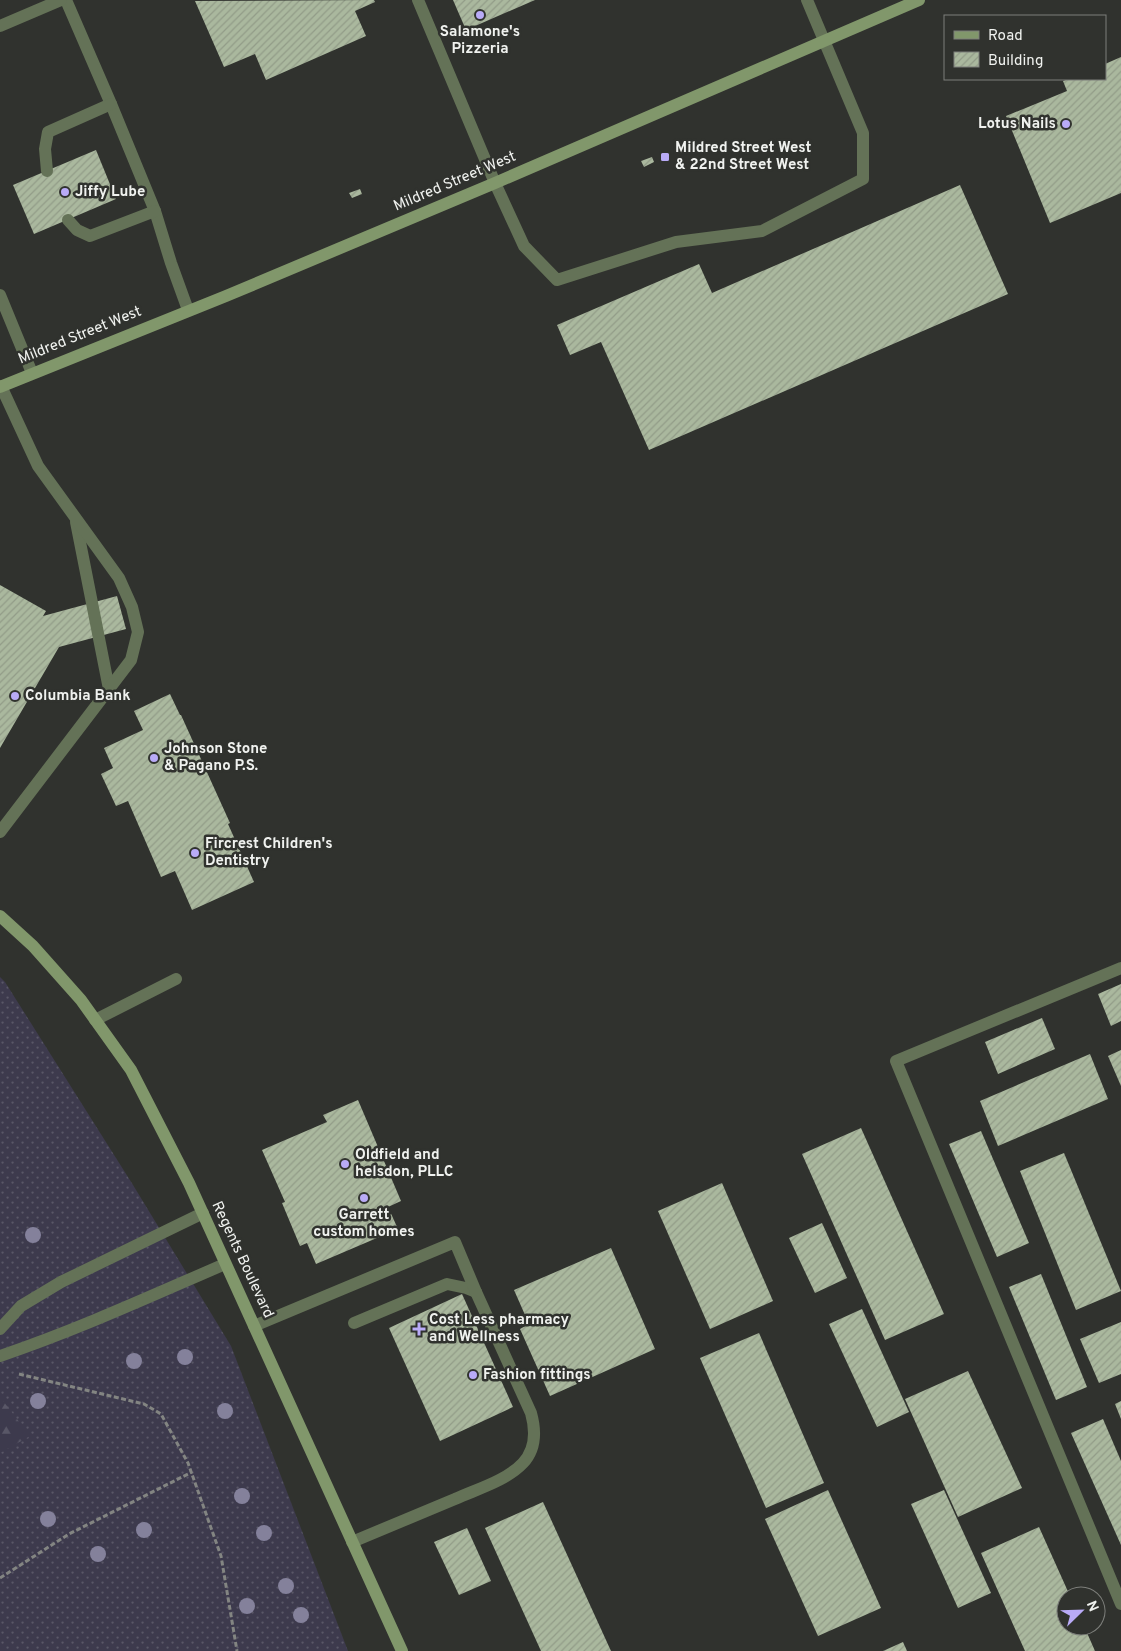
<svg xmlns="http://www.w3.org/2000/svg" width="1121" height="1651" font-family="Overpass,sans-serif">
	<style>
		.grass { fill: url(#grass-dots) }
		.forest { fill: url(#forest-firs) }
		.building { fill: url(#building-hatch) }
		.lines { fill: none; stroke-linecap: round; stroke-linejoin: round }
		.path { stroke: #838582; stroke-width: 3; stroke-dasharray: 5 2.5; stroke-linecap: butt }
		.lane { stroke: #647257; stroke-width: 12 }
		.street { stroke: #647257; stroke-width: 12 }
		.secondary { stroke: #81976b; stroke-width: 12 }
		.tree { fill: #84819b }
		.poi-dot { fill: #b9abf7; stroke: #30322e; stroke-width: 2 }
		.labels { text-anchor: middle; dominant-baseline: central; stroke-width: 5; stroke-linejoin: round; paint-order: stroke }
		.poi-label { font-size: 15px; font-weight: bold; fill: #f0f2ef; stroke: #30322e; text-anchor: start }
		.street-label { font-size: 15px; fill: #f0f2ef; stroke: #30322e }
	</style>
	<defs>
		<pattern id="grass-dots" width="8" height="8" patternUnits="userSpaceOnUse" patternTransform="scale(1.25)"><rect width="8" height="8" fill="#3d3a4d"/><path d="M2 2h.1M6 6h.1" fill="none" stroke="#595767" stroke-width="1.8" stroke-linecap="round"/></pattern>
		<pattern id="forest-firs" width="22" height="20" patternUnits="userSpaceOnUse" patternTransform="scale(1.25)"><rect width="22" height="20" fill="#3d3a4d"/><path d="M5 1l3.5 6h-7zM16 11l3.5 6h-7z" fill="#595767"/></pattern>
		<pattern id="building-hatch" width="6" height="6" patternUnits="userSpaceOnUse" patternTransform="scale(1.25)"><rect width="6" height="6" fill="#aab89e"/><path d="M-1 1l2-2M0 6l6-6M5 7l2-2" fill="none" stroke="#929c88"/></pattern>
	</defs>
	<rect width="100%" height="100%" fill="#30322e"/>
	<path class="grass" d="M 0,977 L 5,982 L 133,1185 L 231,1346 L 348,1651 L 0,1651 Z"/>
	<path class="forest" d="M 0,1397 L 30,1436 L 0,1453 Z"/>
	<g class="building">
		<path d="M 374,0 L 375,2 L 355,11 L 366,36 L 266,80 L 255,54 L 224,67 L 195,1 Z"/>
		<path d="M 453,0 L 535,0 L 466,30 Z"/>
		<path d="M 1121,57 L 1121,193 L 1050,223 L 1006,116 L 1067,91 L 1063,81 L 1069,79 L 1105,79 L 1105,64 Z"/>
		<path d="M 96,150 L 116,199 L 34,234 L 13,185 Z"/>
		<path d="M 652,157 L 654,162 L 644,167 L 641,161 Z"/>
		<path d="M 960,185 L 1008,294 L 649,450 L 601,342 L 570,355 L 557,325 L 699,264 L 712,293 Z"/>
		<path d="M 360,189 L 362,194 L 352,198 L 349,193 Z"/>
		<path d="M 0,585 L 46,611 L 43,616 L 117,596 L 126,629 L 59,647 L 0,748 Z"/>
		<path d="M 170,694 L 180,715 L 181,715 L 230,823 L 228,824 L 254,882 L 192,910 L 175,871 L 161,877 L 128,801 L 116,806 L 101,774 L 113,768 L 104,748 L 143,730 L 134,711 Z"/>
		<path d="M 1121,984 L 1121,1021 L 1111,1026 L 1098,994 Z"/>
		<path d="M 1042,1018 L 1055,1049 L 998,1074 L 985,1042 Z"/>
		<path d="M 1121,1050 L 1121,1086 L 1108,1056 Z"/>
		<path d="M 1090,1054 L 1108,1099 L 998,1146 L 980,1101 Z"/>
		<path d="M 358,1100 L 401,1201 L 388,1207 L 398,1229 L 316,1264 L 307,1243 L 300,1246 L 282,1203 L 285,1202 L 262,1150 L 327,1122 L 323,1115 Z"/>
		<path d="M 861,1128 L 944,1314 L 885,1340 L 802,1154 Z"/>
		<path d="M 981,1131 L 1029,1243 L 997,1257 L 949,1144 Z"/>
		<path d="M 1064,1153 L 1121,1291 L 1076,1310 L 1020,1171 Z"/>
		<path d="M 722,1183 L 773,1301 L 710,1329 L 658,1211 Z"/>
		<path d="M 822,1223 L 847,1278 L 815,1293 L 789,1238 Z"/>
		<path d="M 611,1248 L 655,1349 L 550,1396 L 520,1329 L 529,1324 L 514,1290 Z"/>
		<path d="M 1041,1274 L 1087,1387 L 1056,1400 L 1009,1287 Z"/>
		<path d="M 462,1294 L 513,1407 L 440,1441 L 389,1328 Z"/>
		<path d="M 862,1309 L 909,1412 L 877,1427 L 829,1324 Z"/>
		<path d="M 1121,1322 L 1121,1374 L 1099,1383 L 1080,1339 Z"/>
		<path d="M 759,1333 L 824,1483 L 766,1508 L 700,1358 Z"/>
		<path d="M 968,1371 L 1022,1488 L 958,1517 L 905,1399 Z"/>
		<path d="M 1121,1401 L 1121,1419 L 1115,1404 Z"/>
		<path d="M 1103,1419 L 1121,1461 L 1121,1545 L 1071,1433 Z"/>
		<path d="M 828,1490 L 881,1608 L 818,1636 L 765,1519 Z"/>
		<path d="M 944,1490 L 991,1593 L 958,1608 L 911,1504 Z"/>
		<path d="M 543,1502 L 611,1651 L 541,1651 L 485,1528 Z"/>
		<path d="M 1039,1527 L 1070,1596 L 1066,1596 L 1066,1626 L 1084,1626 L 1095,1651 L 1025,1651 L 981,1553 Z"/>
		<path d="M 467,1528 L 491,1581 L 459,1595 L 434,1542 Z"/>
		<path d="M 903,1642 L 907,1651 L 883,1651 Z"/>
	</g>
	<g class="lines">
		<g class="path">
			<path d="M 19,1374 L 144,1404 L 161,1414 L 188,1463 L 221,1556 L 237,1651"/>
			<path d="M 0,1578 L 69,1534 L 192,1472"/>
		</g>
		<g class="lane">
			<path d="M 66,0 L 111,104 L 155,211 L 171,263 L 188,310"/>
			<path d="M 0,26 L 61,0"/>
			<path d="M 47,171 L 45,149 L 48,132 L 111,104"/>
			<path d="M 495,183 L 524,246 L 557,280 L 676,242 L 762,231 L 863,179 L 863,133 L 807,0"/>
			<path d="M 68,220 L 77,230 L 90,236 L 155,211"/>
			<path d="M 76,522 L 109,689"/>
			<path d="M 0,832 L 131,660 L 138,632 L 132,607 L 119,578 L 38,466 L 1,386"/>
			<path d="M 1121,968 L 896,1061 L 1121,1604"/>
			<path d="M 95,1020 L 176,979"/>
			<path d="M 354,1323 L 447,1284 L 466,1288 L 476,1292"/>
			<path d="M 254,1326 L 455,1242 L 476,1292 L 531,1413 C 536,1431 536,1449 523,1463 C 506,1481 477,1489 455,1499 C 421,1513 386,1528 352,1542"/>
			<path d="M 0,1329 L 21,1306 L 61,1282 L 203,1213"/>
			<path d="M 0,1356 C 77,1330 151,1296 225,1264"/>
		</g>
		<g class="street">
			<path d="M 418,0 L 495,183"/>
			<path d="M 0,295 L 32,373"/>
		</g>
		<g class="secondary">
			<path d="M 0,387 L 226,296 L 495,183 L 919,0"/>
			<path d="M 0,916 L 33,946 L 81,1000 L 131,1070 L 189,1183 L 402,1651"/>
		</g>
	</g>
	<g class="tree">
		<circle cx="33" cy="1235" r="8"/>
		<circle cx="185" cy="1357" r="8"/>
		<circle cx="134" cy="1361" r="8"/>
		<circle cx="38" cy="1401" r="8"/>
		<circle cx="225" cy="1411" r="8"/>
		<circle cx="242" cy="1496" r="8"/>
		<circle cx="48" cy="1519" r="8"/>
		<circle cx="144" cy="1530" r="8"/>
		<circle cx="264" cy="1533" r="8"/>
		<circle cx="98" cy="1554" r="8"/>
		<circle cx="286" cy="1586" r="8"/>
		<circle cx="247" cy="1606" r="8"/>
		<circle cx="301" cy="1615" r="8"/>
	</g>
	<g class="poi-dot">
		<circle cx="480" cy="15" r="5"/>
		<circle cx="1066" cy="124" r="5"/>
		<rect x="660" y="152" width="10" height="10" rx="2.5"/>
		<circle cx="65" cy="192" r="5"/>
		<circle cx="15" cy="696" r="5"/>
		<circle cx="154" cy="758" r="5"/>
		<circle cx="195" cy="853" r="5"/>
		<circle cx="345" cy="1164" r="5"/>
		<circle cx="364" cy="1198" r="5"/>
		<path d="M416.5 1321.5h5v5h5v5h-5v5h-5v-5h-5v-5h5z"/>
		<circle cx="473" cy="1375" r="5"/>
	</g>
	<g class="labels">
		<g class="poi-label">
			<text x="480" y="32" text-anchor="middle">Salamone's<tspan x="480" dy="17">Pizzeria</tspan></text>
			<text x="1056" y="124" text-anchor="end">Lotus Nails</text>
			<text x="675" y="148">Mildred Street West<tspan x="675" dy="17">&amp; 22nd Street West</tspan></text>
			<text x="75" y="192">Jiffy Lube</text>
			<text x="25" y="696">Columbia Bank</text>
			<text x="164" y="749">Johnson Stone<tspan x="164" dy="17">&amp; Pagano P.S.</tspan></text>
			<text x="205" y="844">Fircrest Children's<tspan x="205" dy="17">Dentistry</tspan></text>
			<text x="355" y="1155">Oldfield and<tspan x="355" dy="17">helsdon, PLLC</tspan></text>
			<text x="364" y="1215" text-anchor="middle">Garrett<tspan x="364" dy="17">custom homes</tspan></text>
			<text x="429" y="1320">Cost Less pharmacy<tspan x="429" dy="17">and Wellness</tspan></text>
			<text x="483" y="1375">Fashion fittings</text>
		</g>
		<g class="street-label">
			<text transform="translate(455 182) rotate(-23)">Mildred Street West</text>
			<text transform="translate(80 336) rotate(-22)">Mildred Street West</text>
			<text transform="translate(242 1260) rotate(65)">Regents Boulevard</text>
		</g>
	</g>
	<rect x="944" y="15" width="162" height="65" fill="#30322e" stroke="#7d7f7b"/>
	<rect x="954" y="31" width="25" height="8" fill="#81976b" stroke="#7d7f7b"/>
	<text x="988" y="40" font-size="15" fill="#f0f2ef">Road</text>
	<rect x="954" y="52" width="25" height="15" fill="url(#building-hatch)" stroke="#7d7f7b"/>
	<text x="988" y="65" font-size="15" fill="#f0f2ef">Building</text>
	<g transform="translate(1081 1611) rotate(67)"><circle r="24" fill="#30322e" stroke="#7d7f7b"/>
	<path d="M0-4L9 19L0 12L-9 19Z" fill="#b9abf7"/>
	<text y="-8" font-size="14" font-weight="bold" text-anchor="middle" fill="#f0f2ef">N</text>
	</g>
</svg>
